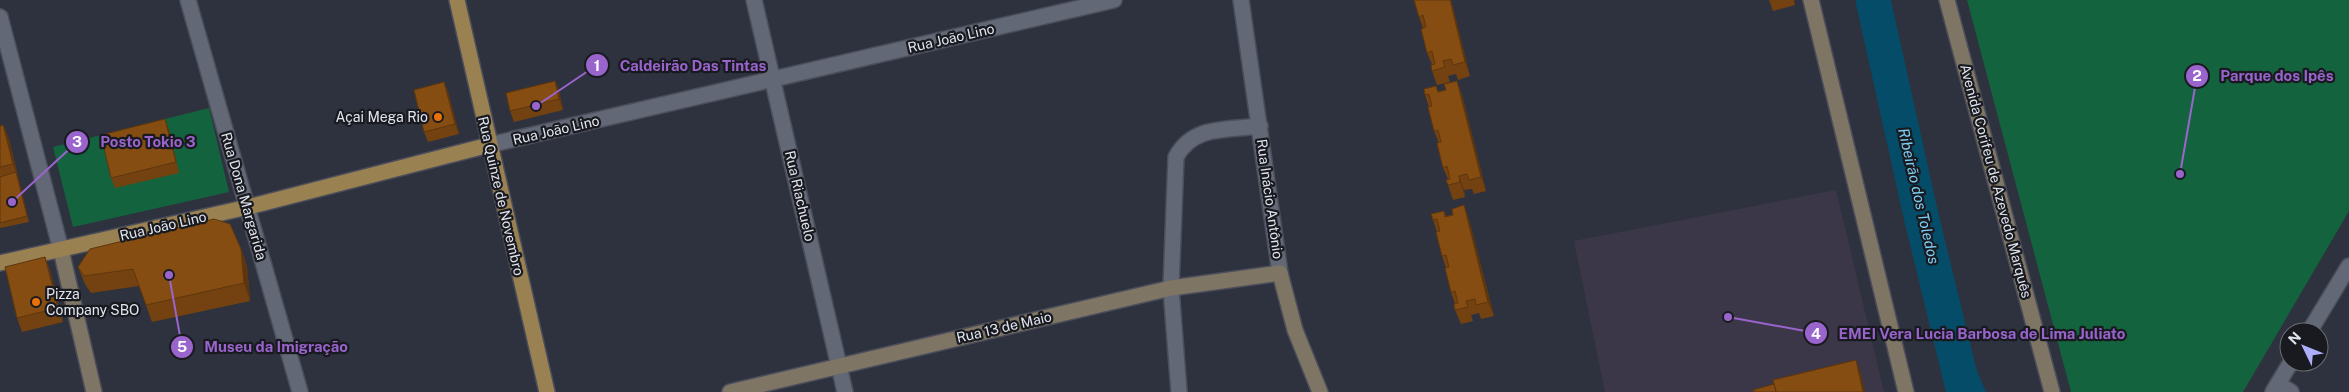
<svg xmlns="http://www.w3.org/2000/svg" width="2349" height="392" font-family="'Public Sans',sans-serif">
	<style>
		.education { fill: #3c3748 }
		.green { fill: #13643e }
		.water { fill: #044c67 }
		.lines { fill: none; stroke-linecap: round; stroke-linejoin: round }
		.river { stroke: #044c67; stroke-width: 35 }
		.street-casing { stroke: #4b4e5a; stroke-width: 18 }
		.secondary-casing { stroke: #4b4e5a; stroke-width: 18 }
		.primary-casing { stroke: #4b4e5a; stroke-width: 18 }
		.street { stroke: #636877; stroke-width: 15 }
		.secondary { stroke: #7e7564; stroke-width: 15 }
		.primary { stroke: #9a8151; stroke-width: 15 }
		.wall { fill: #734210 }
		.shaded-wall { fill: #5e360d }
		.building { fill: #864d13; stroke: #5e360d }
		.food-dot { fill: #e8710a; stroke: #181a20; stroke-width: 2 }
		.labels { text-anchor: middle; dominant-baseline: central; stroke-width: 4.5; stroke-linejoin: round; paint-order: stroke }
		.street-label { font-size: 14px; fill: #e2e5ee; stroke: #181a20 }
		.poi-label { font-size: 14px; fill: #e2e5ee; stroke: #181a20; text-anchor: end }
		.water-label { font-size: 15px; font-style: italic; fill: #7ecef4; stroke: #181a20 }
		.leader { fill: none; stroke: #9a64cd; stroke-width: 2 }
		.callout-dot { fill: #9a64cd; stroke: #181a20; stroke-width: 2 }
		.mark-label { font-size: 15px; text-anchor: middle; font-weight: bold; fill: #fff }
		.callout-label { font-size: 15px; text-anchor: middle; font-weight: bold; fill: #9a64cd; stroke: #181a20; stroke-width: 4.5; stroke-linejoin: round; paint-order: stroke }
	</style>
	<rect width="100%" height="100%" fill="#2e323f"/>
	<path class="education" d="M 1836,190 L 1884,392 L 1605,392 L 1574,241 Z"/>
	<g class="green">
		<path d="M 1967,0 L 2349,0 L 2349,211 L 2243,392 L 2071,392 Z"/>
		<path d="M 209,108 L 229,192 L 73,227 L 53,147 Z"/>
	</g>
	<path class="water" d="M 1873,0 L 1886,0 L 1971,357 L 1986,392 L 1964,392 L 1922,220 Z"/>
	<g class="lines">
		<path class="river" d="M 1873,0 L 1922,220 L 1964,392"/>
		<defs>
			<g id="street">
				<path d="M 188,0 L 300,392"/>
				<path d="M 754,0 L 845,392"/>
				<path d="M 1241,0 L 1280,273"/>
				<path d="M 0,17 L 61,250"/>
				<path d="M 489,145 L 1114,0"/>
				<path d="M 2309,332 L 2349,266"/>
				<path d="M 2278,384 L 2291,392"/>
				<path d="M 1179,392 L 1171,288 L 1176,157 C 1193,125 1228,130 1260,126"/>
				<path d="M 2273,392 L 2291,362"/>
			</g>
			<g id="secondary">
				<path d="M 1811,0 L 1906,392"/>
				<path d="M 1947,0 L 2052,392"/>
				<path d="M 61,250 L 94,392"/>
				<path d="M 730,392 L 1171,288 L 1280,273 L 1295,330 L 1320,392"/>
			</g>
			<g id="primary">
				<path d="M 457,0 L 547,392"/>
				<path d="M 0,263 L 248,207 L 489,145"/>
			</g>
		</defs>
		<use href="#street" class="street-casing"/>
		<use href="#secondary" class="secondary-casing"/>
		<use href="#primary" class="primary-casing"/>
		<use href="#street" class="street"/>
		<use href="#secondary" class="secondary"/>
		<use href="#primary" class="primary"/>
	</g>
	<g class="wall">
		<path d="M 1451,0 L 1470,76 L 1458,80 L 1456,74 L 1448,76 L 1450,82 L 1437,85 L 1432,71 L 1432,64 L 1427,53 L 1423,28 L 1419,17 Z"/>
		<path d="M 1769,0 L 1794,0 L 1795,5 L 1773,11 Z"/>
		<path d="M 555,81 L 559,91 L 563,110 L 514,122 L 510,111 Z"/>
		<path d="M 1457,81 L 1462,95 L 1486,191 L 1474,194 L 1472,189 L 1464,190 L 1465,197 L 1453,200 L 1448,185 L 1448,179 L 1443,168 L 1439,143 L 1434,131 L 1429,107 L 1425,95 L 1446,90 Z"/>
		<path d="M 444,82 L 448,92 L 459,134 L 428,142 L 424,132 Z"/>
		<path d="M 3,125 L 9,139 L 29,222 L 0,228 L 0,126 Z"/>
		<path d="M 169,130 L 179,173 L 115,188 L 111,178 Z"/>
		<path d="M 1464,205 L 1469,220 L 1494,316 L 1481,319 L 1479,313 L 1471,315 L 1473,321 L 1461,324 L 1455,310 L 1455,304 L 1451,292 L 1446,268 L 1442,256 L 1437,232 L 1433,220 L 1444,211 L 1446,216 L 1453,215 Z"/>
		<path d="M 241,249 L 247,266 L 250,301 L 152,322 L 139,286 L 91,293 L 85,284 L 78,267 Z"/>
		<path d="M 45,257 L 50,271 L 63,322 L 22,332 L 17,318 Z"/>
	</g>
	<g class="shaded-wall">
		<path d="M 1450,0 L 1451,0 L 1470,76 L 1465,62 Z"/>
		<path d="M 555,81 L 559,91 L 563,110 L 559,99 Z"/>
		<path d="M 1457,81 L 1462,95 L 1486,191 L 1481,177 Z"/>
		<path d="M 444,82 L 448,92 L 459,134 L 455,124 Z"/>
		<path d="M 165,119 L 169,130 L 179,173 L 176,162 Z"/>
		<path d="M 3,125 L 9,139 L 29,222 L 16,172 L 13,164 Z"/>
		<path d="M 1459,176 L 1464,190 L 1465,197 L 1460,182 Z"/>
		<path d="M 1464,205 L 1469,220 L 1494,316 L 1488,302 Z"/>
		<path d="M 241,249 L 247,266 L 250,301 L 244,283 Z"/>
		<path d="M 45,257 L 50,271 L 63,322 L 58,308 Z"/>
		<path d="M 1856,360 L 1861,374 L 1865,392 L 1863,392 Z"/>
	</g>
	<g class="building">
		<path d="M 1414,0 L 1450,0 L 1465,62 L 1453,65 L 1451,59 L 1443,61 L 1445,67 L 1432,71 L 1431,65 L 1435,64 L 1432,51 L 1427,53 L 1421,29 L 1426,27 L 1423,15 L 1419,17 Z"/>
		<path d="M 555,81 L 559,99 L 510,111 L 506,93 Z"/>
		<path d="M 1457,81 L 1481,177 L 1469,180 L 1467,174 L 1459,176 L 1460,182 L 1448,185 L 1446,180 L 1450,179 L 1447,166 L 1443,168 L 1437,143 L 1441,142 L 1438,130 L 1434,131 L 1428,107 L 1432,106 L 1429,94 L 1425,95 L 1424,89 L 1436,86 L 1438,92 L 1446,90 L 1444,84 Z"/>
		<path d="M 444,82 L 455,124 L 424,132 L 414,90 Z"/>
		<path d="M 165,119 L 176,162 L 111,178 L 101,135 Z"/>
		<path d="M 3,125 L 13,164 L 0,167 L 0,126 Z"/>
		<path d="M 16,172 L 27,216 L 0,223 L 0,177 Z"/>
		<path d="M 1464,205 L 1488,302 L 1476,305 L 1475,299 L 1466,301 L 1468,307 L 1455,310 L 1454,304 L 1458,303 L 1455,291 L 1451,292 L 1445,268 L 1449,267 L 1446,255 L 1442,256 L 1436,232 L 1440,231 L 1437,219 L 1433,220 L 1431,214 L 1444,211 L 1445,217 L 1453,215 L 1452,209 Z"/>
		<path d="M 214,219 L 230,224 L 241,249 L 244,283 L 146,305 L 133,269 L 84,276 L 78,267 L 90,249 Z"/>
		<path d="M 45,257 L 58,308 L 17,318 L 5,267 Z"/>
		<path d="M 1856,360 L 1863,392 L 1776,392 L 1773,380 Z"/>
		<path d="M 1774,384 L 1776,392 L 1754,392 L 1753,390 Z"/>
	</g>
	<g class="food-dot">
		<circle cx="438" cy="117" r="5"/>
		<circle cx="36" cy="302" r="5"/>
	</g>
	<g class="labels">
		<g class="street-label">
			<text transform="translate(951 38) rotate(-13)">Rua João Lino</text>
			<text transform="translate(556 130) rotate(-13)">Rua João Lino</text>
			<text transform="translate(1996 181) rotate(75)">Avenida Corifeu de Azevedo Marquês</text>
			<text transform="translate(244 196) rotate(74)">Rua Dona Margarida</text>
			<text transform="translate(501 196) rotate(77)">Rua Quinze de Novembro</text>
			<text transform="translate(800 196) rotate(77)">Rua Riachuelo</text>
			<text transform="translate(1270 199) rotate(82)">Rua Inácio Antônio</text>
			<text transform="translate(163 226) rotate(-13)">Rua João Lino</text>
			<text transform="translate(1004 327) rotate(-13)">Rua 13 de Maio</text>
		</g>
		<g class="poi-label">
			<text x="428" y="117">Açai Mega Rio</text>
			<text x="46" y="294" text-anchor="start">Pizza<tspan x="46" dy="16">Company SBO</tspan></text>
		</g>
		<g class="water-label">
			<text transform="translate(1919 196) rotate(77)">Ribeirão dos Toledos</text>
		</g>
	</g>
	<path class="leader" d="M536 106L597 65M2180 174L2197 76M12 202L77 142M1728 317L1816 333M169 275L182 347"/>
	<g class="callout-dot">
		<circle cx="536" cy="106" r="5"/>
		<circle cx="2180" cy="174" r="5"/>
		<circle cx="12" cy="202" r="5"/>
		<circle cx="1728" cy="317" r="5"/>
		<circle cx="169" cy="275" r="5"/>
		<circle cx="597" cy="65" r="12"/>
		<circle cx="2197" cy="76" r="12"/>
		<circle cx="77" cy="142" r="12"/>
		<circle cx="1816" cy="333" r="12"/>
		<circle cx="182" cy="347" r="12"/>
	</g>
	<g class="mark-label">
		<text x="597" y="71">1</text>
		<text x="2197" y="81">2</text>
		<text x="77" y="147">3</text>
		<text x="1816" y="339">4</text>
		<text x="182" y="352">5</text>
	</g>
	<g class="callout-label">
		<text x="693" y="71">Caldeirão Das Tintas</text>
		<text x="2277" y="81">Parque dos Ipês</text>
		<text x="148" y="147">Posto Tokio 3</text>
		<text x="1982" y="339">EMEI Vera Lucia Barbosa de Lima Juliato</text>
		<text x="276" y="352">Museu da Imigração</text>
	</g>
	<g transform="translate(2304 347) rotate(313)"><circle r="24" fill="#181a20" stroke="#696b72"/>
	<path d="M0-4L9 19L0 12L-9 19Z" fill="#adaffb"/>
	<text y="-8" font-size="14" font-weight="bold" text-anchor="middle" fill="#e2e5ee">N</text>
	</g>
</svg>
